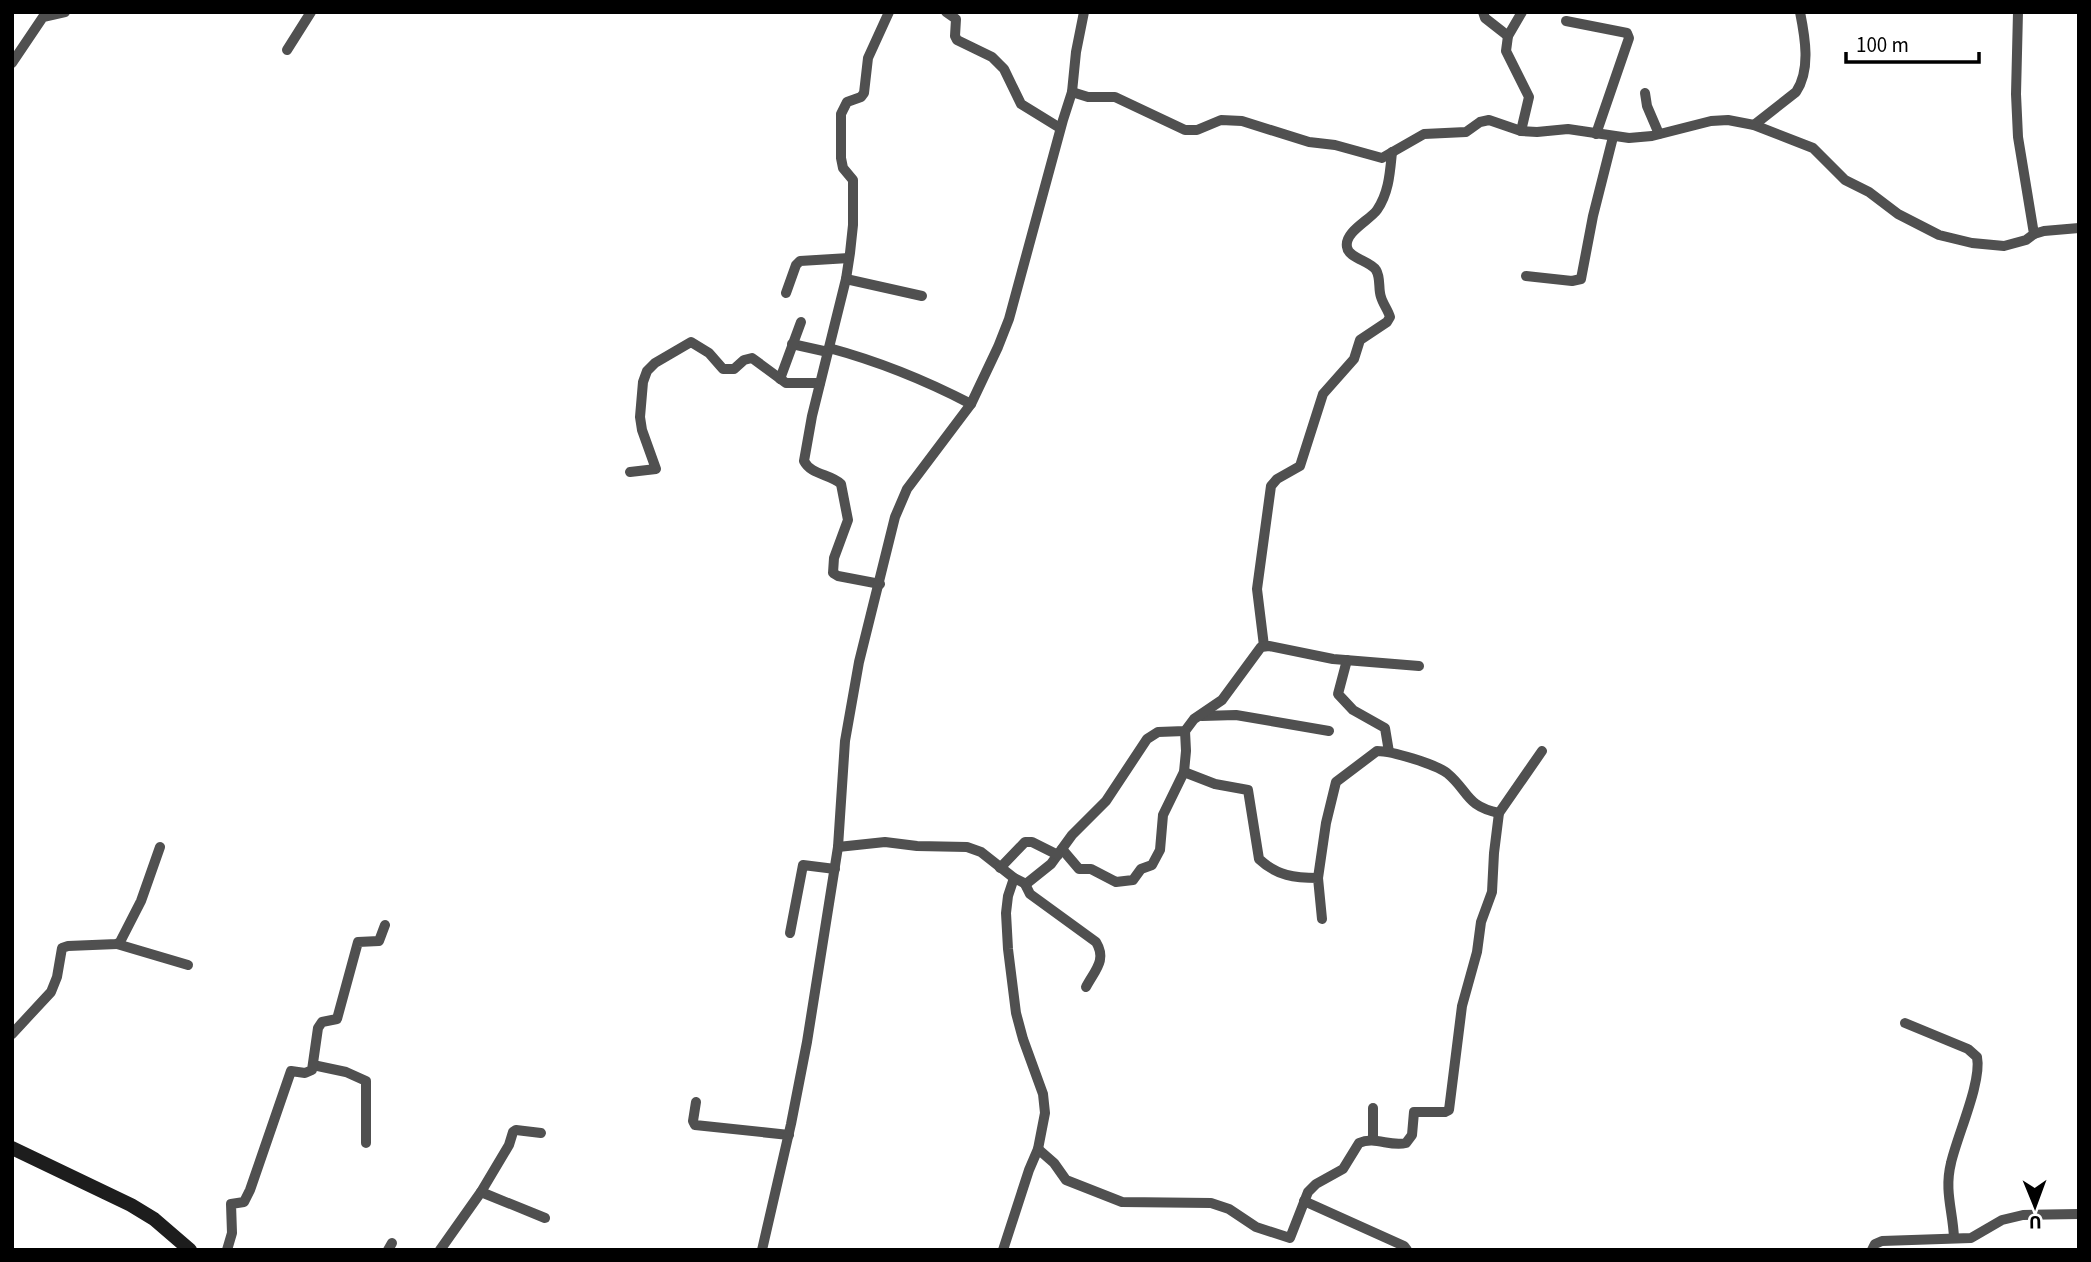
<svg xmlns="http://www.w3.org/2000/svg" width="2091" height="1262" font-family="'Source Sans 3',sans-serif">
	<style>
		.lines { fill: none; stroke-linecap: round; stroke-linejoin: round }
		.street { stroke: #505050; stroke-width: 10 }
		.secondary { stroke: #1d1d1d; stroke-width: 14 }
	</style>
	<rect width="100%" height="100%" fill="#fff"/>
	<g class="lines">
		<g class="street">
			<path d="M 946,12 L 956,19 L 955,36 L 957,40 L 992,57 L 1004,69 L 1021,104 L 1060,128"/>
			<path d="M 1483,12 L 1485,18 L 1508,36"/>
			<path d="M 1566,21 L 1627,33 L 1629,38 L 1596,134"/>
			<path d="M 287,50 L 311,12"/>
			<path d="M 12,63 L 43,17 L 65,12"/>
			<path d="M 1072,92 L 1088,97 L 1115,97 L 1185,130 L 1197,130 L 1221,120 L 1242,121 L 1309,142 L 1335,145 L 1382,158 L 1424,134 L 1466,132 L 1480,122 L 1489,120 L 1521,131 L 1537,132 L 1568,129 L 1629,138 L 1652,136 L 1711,121 L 1728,120 L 1754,125 L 1813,148 L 1845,180 L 1869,192 L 1898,214 L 1939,235 L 1972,243 L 2004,246 L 2026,240 L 2034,234 L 2018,137 L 2016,94 L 2018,12"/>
			<path d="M 1645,93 L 1647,106 L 1659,134"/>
			<path d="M 1754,125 L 1796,92 C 1811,70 1805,37 1800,12"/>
			<path d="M 1521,131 L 1529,97 L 1506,51 L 1508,36 L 1522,12"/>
			<path d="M 2034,234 L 2044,231 L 2079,228"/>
			<path d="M 1526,276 L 1572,281 L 1581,279 L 1593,216 L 1613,137"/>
			<path d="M 846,279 L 922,296"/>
			<path d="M 786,293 L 796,265 L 800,261 L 849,258"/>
			<path d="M 792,344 L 828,352"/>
			<path d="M 829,348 C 881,362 923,379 971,404"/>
			<path d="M 780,379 L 801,322"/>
			<path d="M 630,472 L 656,469 L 642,430 L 640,417 L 643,382 L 647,371 L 655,363 L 691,342 L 709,353 L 723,369 L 734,369 L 744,360 L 752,358 L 786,383 L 820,383"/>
			<path d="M 880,584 L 838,576 L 833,573 L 834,558 L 848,520 L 841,484 C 831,474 811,475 804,461 L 812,416 L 846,279 L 850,253 L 853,225 L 853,180 L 843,168 L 841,158 L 841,114 L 847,102 L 861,97 L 864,93 L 868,58 L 889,12"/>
			<path d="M 1264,646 L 1257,589 L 1271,486 L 1277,479 L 1300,466 L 1323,394 L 1354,359 L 1360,340 L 1387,322 L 1390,317 C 1388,310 1383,304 1381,297 C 1378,289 1381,278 1376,270 C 1370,261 1348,258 1347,247 C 1344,232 1370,220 1377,210 C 1389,193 1390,172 1392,152"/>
			<path d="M 1347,660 L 1338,694 L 1353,710 L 1385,728 L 1389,752"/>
			<path d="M 1202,716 L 1236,715 L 1329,731"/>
			<path d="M 1184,772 L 1215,784 L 1248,790 L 1259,859 C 1277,876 1295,878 1318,878 L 1322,919"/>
			<path d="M 838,847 L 885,842 L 917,846 L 967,847 L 981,852 L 1014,878 L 1026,884 L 1051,864 L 1072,835 L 1106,801 L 1147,739 L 1158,732 L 1185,731 L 1194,719 L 1222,700 L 1261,647 L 1269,646 L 1333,659 L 1419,666"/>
			<path d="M 1062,849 L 1079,869 L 1091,869 L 1116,882 L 1133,880 L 1141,869 L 1152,865 L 1160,850 L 1163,815 L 1184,772 L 1186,751 L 1185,731"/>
			<path d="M 1000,868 L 1025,842 L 1032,842 L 1058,855"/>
			<path d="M 1318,878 L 1326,823 L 1336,782 L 1377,751 C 1392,751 1435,764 1447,773 C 1469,791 1465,806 1499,813"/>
			<path d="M 1025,884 L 1030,894 L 1096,942 C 1107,960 1095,970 1086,987"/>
			<path d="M 790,933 L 803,865 L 835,869"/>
			<path d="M 117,944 L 188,965"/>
			<path d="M 1905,1023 L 1968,1049 L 1977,1057 C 1982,1082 1957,1136 1951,1163 C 1944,1191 1953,1211 1954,1238"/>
			<path d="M 12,1034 L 51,992 L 57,977 L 62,948 L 68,946 L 117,944 L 120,942 L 141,901 L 160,847"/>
			<path d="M 313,1065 L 346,1072 L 366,1081 L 366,1143"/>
			<path d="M 696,1102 L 693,1121 L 695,1125 L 789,1135"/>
			<path d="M 1373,1139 L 1373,1108"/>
			<path d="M 1038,1149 L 1054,1163 L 1066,1180 L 1122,1202 L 1211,1203 L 1229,1209 L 1256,1227 L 1290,1238 L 1308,1192 L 1316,1184 L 1343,1169 L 1359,1143 C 1375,1136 1390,1147 1406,1143 L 1412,1135 L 1414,1112 L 1445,1112 L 1449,1110 L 1462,1006 L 1477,952 L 1481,922 L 1492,892 L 1494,853 L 1499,813 L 1542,751"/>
			<path d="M 481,1192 L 509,1145 L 513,1132 L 516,1130 L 541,1133"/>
			<path d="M 1304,1201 L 1404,1246 L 1407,1250"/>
			<path d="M 227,1250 L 232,1233 L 231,1204 L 244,1202 L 250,1190 L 291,1071 L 305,1073 L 312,1070 L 318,1028 L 322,1022 L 337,1019 L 358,942 L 379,941 L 385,925"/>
			<path d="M 388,1250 L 392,1243"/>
			<path d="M 440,1250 L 481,1192 L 545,1218"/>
			<path d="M 762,1250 L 791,1124 L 807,1042 L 838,847 L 845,741 L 859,662 L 895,517 L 907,489 L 971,404 L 998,347 L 1009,319 L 1063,120 L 1072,92 L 1076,52 L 1084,12"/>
			<path d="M 1003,1250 L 1029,1170 L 1038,1149 L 1045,1113 L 1043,1094 L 1023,1039 L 1016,1013 L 1008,949 L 1006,913 L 1008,896 L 1014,878"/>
			<path d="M 1872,1250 L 1875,1244 L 1882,1241 L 1971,1238 L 2002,1220 L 2023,1215 L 2079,1214"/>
		</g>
		<path class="secondary" d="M 12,1148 L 131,1205 L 154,1219 L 190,1250"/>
	</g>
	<rect width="2091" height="1262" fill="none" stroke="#000000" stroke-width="28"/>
	<g transform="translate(2035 1206) rotate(179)" stroke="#ffffff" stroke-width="5" paint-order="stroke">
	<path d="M0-5L12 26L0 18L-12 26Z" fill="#000000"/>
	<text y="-10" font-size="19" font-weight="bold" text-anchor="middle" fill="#000000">U</text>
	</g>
	<path d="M1846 52v10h133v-10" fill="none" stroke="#000000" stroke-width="3.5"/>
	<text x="1856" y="52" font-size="21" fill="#000000" stroke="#ffffff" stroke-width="5" paint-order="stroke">100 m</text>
</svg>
